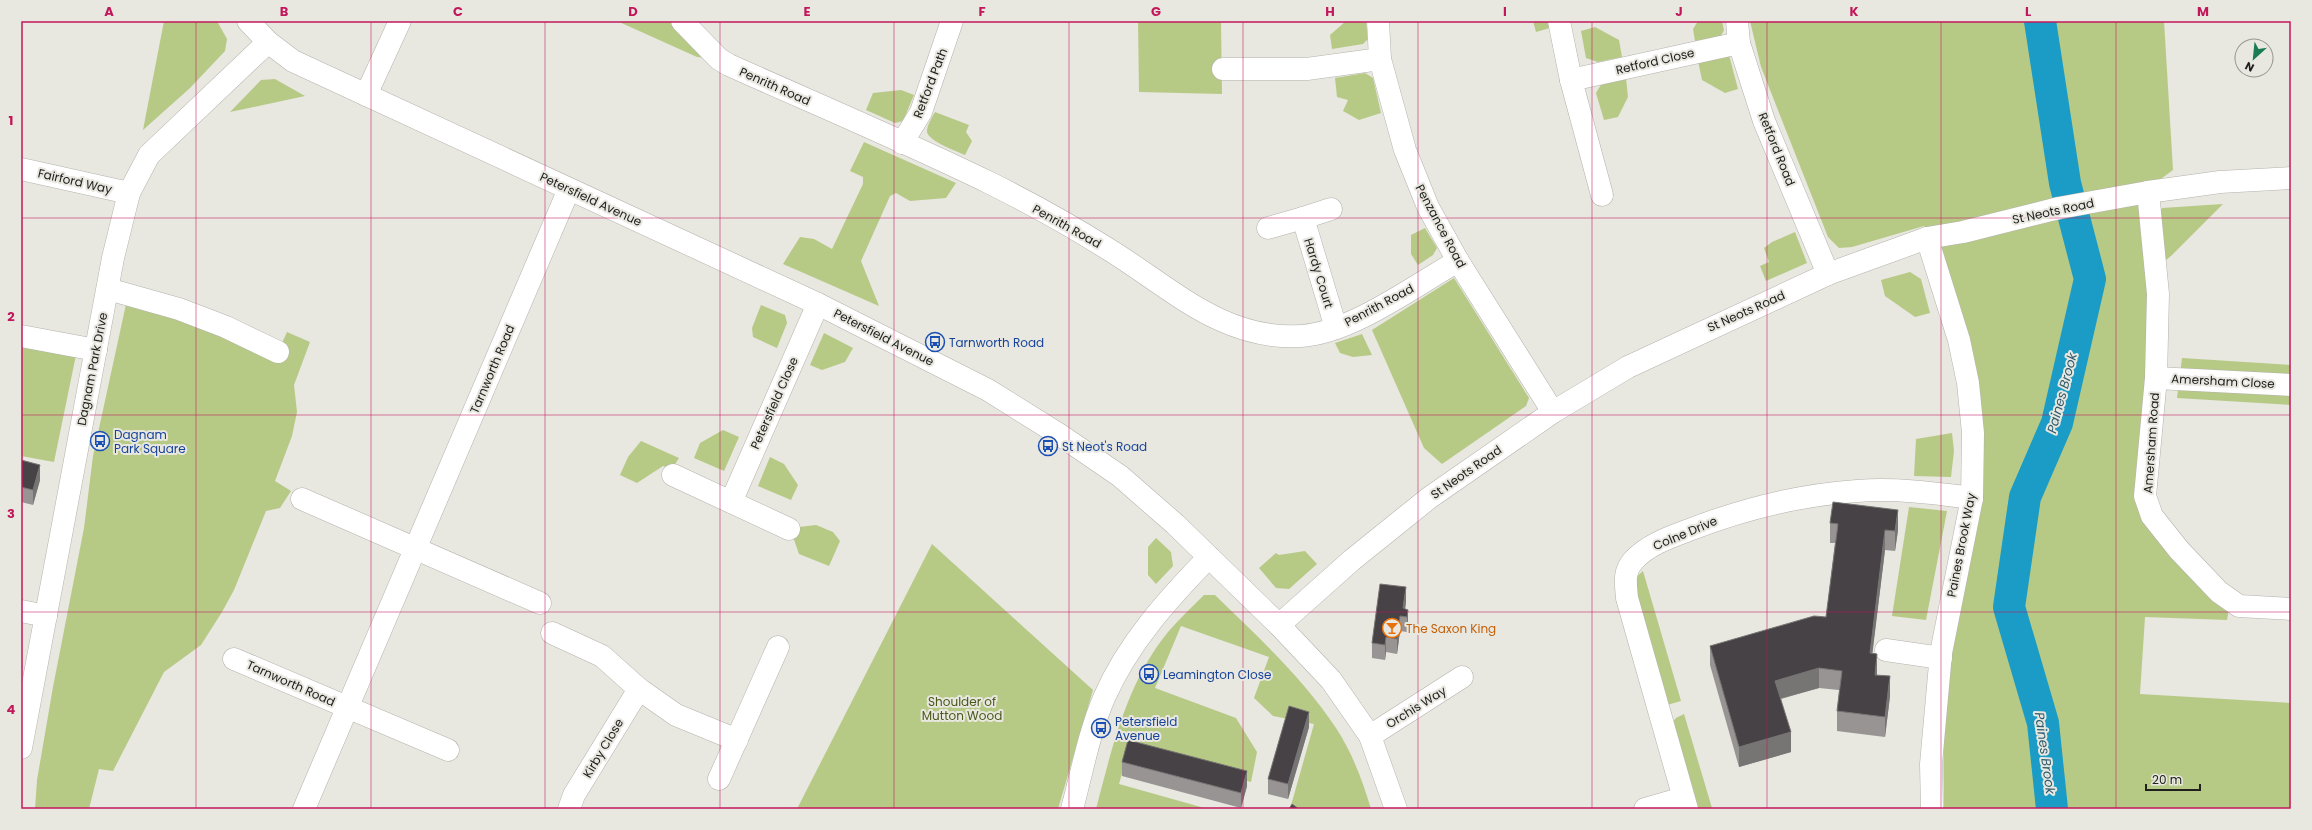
<svg xmlns="http://www.w3.org/2000/svg" width="2312" height="830" font-family="Poppins,sans-serif">
	<style>
		.green { fill: #b6ca86 }
		.lines { fill: none; stroke-linecap: round; stroke-linejoin: round }
		.river { stroke: #1a9cc7; stroke-width: 32 }
		.minor-casing { stroke: #b4b2ac; stroke-width: 23 }
		.minor { stroke: #fff; stroke-width: 22 }
		.wall { fill: #979493 }
		.shaded-wall { fill: #777474 }
		.building { fill: #464246; stroke: #777474 }
		.grid { fill: none; stroke: #c2185b; stroke-width: 1; stroke-opacity: 0.55 }
		.labels { text-anchor: middle; dominant-baseline: central; stroke-width: 4; stroke-linejoin: round; paint-order: stroke }
		.street-label { font-size: 12px; fill: #20201d; stroke: #e8e7e0 }
		.transit-label { font-size: 12px; fill: #164399; stroke: #e8e7e0; text-anchor: start }
		.food-label { font-size: 12px; fill: #c56008; stroke: #e8e7e0; text-anchor: start }
		.park-label { font-size: 12px; fill: #4a5919; stroke: #e8e7e0 }
		.water-label { font-size: 13px; font-style: italic; fill: #2b5a6d; stroke: #e8e7e0 }
		.neatline { fill: none; stroke: #c2185b; stroke-width: 1.5 }
		.grid-label { font-size: 13px; text-anchor: middle; font-weight: bold; fill: #c2185b }
	</style>
	<rect width="100%" height="100%" fill="#e8e7e0"/>
	<g class="green">
		<path d="M 164,21 L 217,21 L 227,39 L 225,51 L 190,88 L 143,130 Z"/>
		<path d="M 617,21 L 682,21 L 719,59 L 697,57 Z"/>
		<path d="M 1138,21 L 1221,21 L 1222,94 L 1139,92 Z"/>
		<path d="M 1346,21 L 1366,21 L 1368,39 L 1363,44 L 1332,49 L 1330,35 Z"/>
		<path d="M 1533,21 L 1559,21 L 1560,25 L 1536,32 Z"/>
		<path d="M 1698,21 L 1722,21 L 1724,30 L 1721,36 L 1695,41 L 1693,29 Z"/>
		<path d="M 1750,21 L 2164,21 L 2173,170 L 2139,195 L 2148,275 L 2148,348 L 2137,506 L 2229,609 L 2227,620 L 2145,617 L 2140,694 L 2291,703 L 2291,809 L 1944,809 L 1943,716 L 1949,669 L 1982,489 L 1924,226 L 1852,247 L 1839,248 L 1828,237 L 1761,67 Z"/>
		<path d="M 1595,27 L 1619,40 L 1622,57 L 1598,62 L 1586,58 L 1581,31 Z"/>
		<path d="M 1729,55 L 1738,89 L 1725,93 L 1702,80 L 1698,61 Z"/>
		<path d="M 1365,73 L 1373,78 L 1381,113 L 1359,120 L 1343,111 L 1348,100 L 1337,97 L 1335,78 Z"/>
		<path d="M 1626,78 L 1628,97 L 1618,117 L 1604,120 L 1596,93 L 1602,83 Z"/>
		<path d="M 275,79 L 305,96 L 230,112 L 261,80 Z"/>
		<path d="M 901,90 L 914,95 L 903,121 L 895,123 L 866,110 L 873,93 Z"/>
		<path d="M 935,112 L 969,125 L 966,132 L 972,141 L 965,155 C 956,151 925,140 927,130 C 928,124 932,117 935,112 Z"/>
		<path d="M 864,142 L 956,183 L 946,198 L 910,201 L 896,193 L 890,196 L 861,261 L 879,306 L 783,264 L 800,237 L 814,239 L 832,249 L 863,184 L 863,177 L 850,171 Z"/>
		<path d="M 2223,204 L 2172,255 L 2165,261 L 2158,216 L 2162,208 Z"/>
		<path d="M 1425,228 L 1437,248 L 1433,255 L 1418,265 L 1411,254 L 1411,235 Z"/>
		<path d="M 1795,232 L 1807,263 L 1766,281 L 1760,266 L 1769,262 L 1764,248 L 1772,242 Z"/>
		<path d="M 1910,272 L 1921,279 L 1930,313 L 1915,317 L 1885,296 L 1881,280 Z"/>
		<path d="M 1454,278 L 1529,398 L 1526,406 L 1442,464 L 1424,448 L 1372,330 Z"/>
		<path d="M 128,295 L 278,352 L 287,332 L 310,342 L 294,385 L 297,412 L 292,436 L 275,481 L 291,491 L 280,508 L 266,511 L 234,590 L 222,612 L 201,645 L 164,672 L 113,771 L 99,769 L 89,809 L 35,809 L 37,780 L 53,687 L 84,528 L 93,456 Z"/>
		<path d="M 761,305 L 785,315 L 787,323 L 777,348 L 753,337 L 752,328 Z"/>
		<path d="M 824,333 L 853,348 L 845,362 L 822,370 L 810,365 Z"/>
		<path d="M 1362,334 L 1372,355 L 1353,357 L 1340,353 L 1335,343 Z"/>
		<path d="M 21,344 L 76,355 L 54,462 L 21,456 Z"/>
		<path d="M 2182,358 L 2291,365 L 2291,405 L 2177,398 Z"/>
		<path d="M 723,430 L 739,437 L 724,471 L 694,458 L 700,443 Z"/>
		<path d="M 1952,433 L 1954,451 L 1951,477 L 1914,476 L 1916,439 Z"/>
		<path d="M 641,441 L 679,458 L 672,469 L 663,466 L 637,483 L 620,475 L 628,457 Z"/>
		<path d="M 770,457 L 784,464 L 798,485 L 791,500 L 758,486 Z"/>
		<path d="M 1909,507 L 1947,511 L 1926,620 L 1892,616 Z"/>
		<path d="M 816,525 L 833,532 L 840,541 L 829,566 L 799,554 L 791,531 L 799,527 Z"/>
		<path d="M 1156,538 L 1171,552 L 1173,566 L 1156,584 L 1148,575 L 1148,547 Z"/>
		<path d="M 932,544 L 1093,690 L 1058,809 L 797,809 Z"/>
		<path d="M 1305,551 L 1317,564 L 1289,589 L 1276,588 L 1259,568 L 1276,553 L 1279,555 Z"/>
		<path d="M 1643,571 L 1681,701 L 1667,705 L 1633,591 L 1635,578 Z"/>
		<path d="M 1204,595 L 1215,595 C 1258,637 1303,678 1336,728 C 1352,752 1363,782 1371,809 L 1290,809 L 1314,724 L 1273,716 L 1254,698 L 1269,657 L 1181,626 L 1155,688 L 1236,718 L 1257,752 L 1251,782 L 1129,749 L 1119,784 L 1208,809 L 1096,809 C 1112,748 1127,682 1168,632 C 1179,619 1192,607 1204,595 Z"/>
		<path d="M 1684,714 L 1712,808 L 1697,809 L 1672,723 L 1676,718 Z"/>
	</g>
	<g class="lines">
		<path class="river" d="M 2040,21 L 2065,183 L 2090,279 L 2057,423 L 2025,497 L 2009,607 L 2043,723 L 2052,809"/>
		<defs>
			<g id="minor">
				<path d="M 248,21 L 268,42 L 293,61 L 818,304 L 988,390 L 1060,435 L 1120,476 L 1175,524 L 1279,625 L 1331,680 L 1370,736 L 1396,809"/>
				<path d="M 682,21 L 719,59 L 729,65 C 816,104 904,141 990,183 C 1030,203 1070,225 1108,249 C 1170,287 1223,341 1301,336 C 1351,333 1414,286 1458,261"/>
				<path d="M 1378,21 L 1380,59 L 1405,150 L 1428,207 L 1458,261 L 1553,412"/>
				<path d="M 1559,21 L 1571,80"/>
				<path d="M 1737,21 L 1739,43 L 1764,121 L 1828,274"/>
				<path d="M 1223,69 L 1307,69 L 1380,59"/>
				<path d="M 366,95 L 400,21"/>
				<path d="M 902,143 L 921,112 L 952,21"/>
				<path d="M 21,169 L 129,193"/>
				<path d="M 2148,192 L 2158,294 L 2156,378 L 2145,496 L 2152,516 L 2179,550 L 2219,592 L 2239,606 L 2291,609"/>
				<path d="M 1602,195 L 1571,80 L 1739,43"/>
				<path d="M 1303,218 L 1331,209"/>
				<path d="M 1268,228 L 1303,218 L 1336,328"/>
				<path d="M 1927,238 L 1959,340 L 1968,383 L 1973,433 L 1972,498 L 1941,653 L 1931,764 L 1932,809"/>
				<path d="M 108,289 L 179,309 L 226,327 L 278,352"/>
				<path d="M 21,336 L 96,350"/>
				<path d="M 2156,378 L 2291,385"/>
				<path d="M 673,475 L 789,529"/>
				<path d="M 302,499 L 540,603"/>
				<path d="M 731,502 L 818,304"/>
				<path d="M 21,611 L 46,616"/>
				<path d="M 1279,625 L 1352,560 L 1429,498 L 1553,412 L 1628,367 L 1828,274 L 1927,238 L 1963,232 L 2059,208 L 2148,192 L 2220,182 L 2291,178"/>
				<path d="M 552,633 L 602,656 L 639,689 L 676,715 L 737,740"/>
				<path d="M 1886,650 L 1941,658"/>
				<path d="M 234,659 L 448,750"/>
				<path d="M 1370,736 L 1462,677"/>
				<path d="M 21,748 L 113,258 L 129,193 L 149,155 L 268,42"/>
				<path d="M 719,779 L 778,647"/>
				<path d="M 304,809 L 569,189"/>
				<path d="M 569,809 L 574,795 L 639,689"/>
				<path d="M 1072,809 C 1082,772 1089,733 1104,698 C 1128,643 1168,599 1209,557"/>
				<path d="M 1645,809 L 1683,798"/>
				<path d="M 1687,809 L 1627,598 C 1626,585 1623,572 1633,561 C 1647,545 1670,537 1689,530 C 1743,509 1799,495 1857,491 C 1895,488 1934,493 1972,498"/>
			</g>
		</defs>
		<use href="#minor" class="minor-casing"/>
		<use href="#minor" class="minor"/>
	</g>
	<g class="wall">
		<path d="M 21,460 L 40,480 L 33,505 L 21,502 Z"/>
		<path d="M 1830,523 L 1898,530 L 1895,551 L 1885,550 L 1872,654 L 1877,675 L 1890,696 L 1885,737 L 1837,731 L 1837,711 L 1839,690 L 1819,688 L 1781,699 L 1791,752 L 1739,767 L 1710,665 L 1710,646 L 1826,617 L 1835,543 L 1830,543 Z"/>
		<path d="M 1406,602 L 1405,609 L 1408,610 L 1408,625 L 1407,632 L 1400,631 L 1397,654 L 1386,652 L 1385,660 L 1372,658 L 1372,643 Z"/>
		<path d="M 1309,727 L 1288,799 L 1268,794 L 1268,779 Z"/>
		<path d="M 1122,762 L 1247,786 L 1241,808 L 1122,776 Z"/>
	</g>
	<g class="shaded-wall">
		<path d="M 40,465 L 40,480 L 33,505 L 33,490 Z"/>
		<path d="M 1898,510 L 1898,530 L 1895,551 L 1895,531 Z"/>
		<path d="M 1885,530 L 1885,550 L 1870,673 L 1870,653 Z"/>
		<path d="M 1406,587 L 1406,602 L 1404,617 L 1403,608 Z"/>
		<path d="M 1408,610 L 1408,625 L 1407,632 L 1407,617 Z"/>
		<path d="M 1400,616 L 1400,631 L 1397,654 L 1397,639 Z"/>
		<path d="M 1386,637 L 1386,652 L 1385,660 L 1385,645 Z"/>
		<path d="M 1877,654 L 1877,674 L 1875,694 L 1875,675 Z"/>
		<path d="M 1819,668 L 1819,688 L 1775,700 L 1775,681 Z"/>
		<path d="M 1890,676 L 1890,696 L 1885,737 L 1885,717 Z"/>
		<path d="M 1309,712 L 1309,727 L 1288,799 L 1288,784 Z"/>
		<path d="M 1791,732 L 1791,752 L 1739,767 L 1739,747 Z"/>
		<path d="M 1247,771 L 1247,786 L 1241,808 L 1241,793 Z"/>
	</g>
	<g class="building">
		<path d="M 21,460 L 40,465 L 33,490 L 21,487 Z"/>
		<path d="M 1833,502 L 1898,510 L 1895,531 L 1885,530 L 1870,653 L 1877,654 L 1875,675 L 1890,676 L 1885,717 L 1837,711 L 1842,671 L 1819,668 L 1775,681 L 1791,732 L 1739,747 L 1710,646 L 1814,616 L 1826,617 L 1838,524 L 1830,523 Z"/>
		<path d="M 1380,584 L 1406,587 L 1403,608 L 1408,610 L 1407,617 L 1400,616 L 1397,639 L 1386,637 L 1385,645 L 1372,643 Z"/>
		<path d="M 1289,706 L 1309,712 L 1288,784 L 1268,779 Z"/>
		<path d="M 1128,740 L 1247,771 L 1241,793 L 1122,762 Z"/>
		<path d="M 1292,804 L 1299,809 L 1289,809 Z"/>
	</g>
	<path class="grid" d="M 196,21 L 196,809M 371,21 L 371,809M 545,21 L 545,809M 720,21 L 720,809M 894,21 L 894,809M 1069,21 L 1069,809M 1243,21 L 1243,809M 1418,21 L 1418,809M 1592,21 L 1592,809M 1767,21 L 1767,809M 1941,21 L 1941,809M 2116,21 L 2116,809M 21,218 L 2291,218M 21,415 L 2291,415M 21,612 L 2291,612"/>
	<defs>
		<symbol id="bus-ring" viewBox="-11 -11 22 22"><circle r="9.5" fill="#e8e7e0" stroke="#1a4fb4" stroke-width="1.5"/><path d="M-5-6H5V4H4V6H2V4H-2V6H-4V4H-5ZM-3.5-4V0h7V-4ZM-3.5 1.2v1.5H-2V1.2ZM2 1.2v1.5H3.5V1.2Z" fill="#1a4fb4"/></symbol>
		<symbol id="bar-ring" viewBox="-11 -11 22 22"><circle r="9.5" fill="#e8e7e0" stroke="#e8710a" stroke-width="1.5"/><path d="M-6-5H6L.8 .8V4.5H3.5V6h-7V4.5H-.8V.8Z" fill="#e8710a"/></symbol>
	</defs>
	<g fill-rule="evenodd">
		<use href="#bus-ring" x="924" y="331" width="22" height="22"/>
		<use href="#bus-ring" x="89" y="430" width="22" height="22"/>
		<use href="#bus-ring" x="1037" y="435" width="22" height="22"/>
		<use href="#bar-ring" x="1381" y="617" width="22" height="22"/>
		<use href="#bus-ring" x="1138" y="663" width="22" height="22"/>
		<use href="#bus-ring" x="1090" y="717" width="22" height="22"/>
	</g>
	<g class="labels">
		<g class="street-label">
			<text transform="translate(1655 61) rotate(-13)">Retford Close</text>
			<text transform="translate(930 83) rotate(-69)">Retford Path</text>
			<text transform="translate(775 86) rotate(24)">Penrith Road</text>
			<text transform="translate(1777 149) rotate(68)">Retford Road</text>
			<text transform="translate(75 181) rotate(13)">Fairford Way</text>
			<text transform="translate(591 199) rotate(25)">Petersfield Avenue</text>
			<text transform="translate(2053 211) rotate(-12)">St Neots Road</text>
			<text transform="translate(1067 226) rotate(29)">Penrith Road</text>
			<text transform="translate(1441 226) rotate(62)">Penzance Road</text>
			<text transform="translate(1319 273) rotate(73)">Hardy Court</text>
			<text transform="translate(1379 305) rotate(-28)">Penrith Road</text>
			<text transform="translate(1746 311) rotate(-24)">St Neots Road</text>
			<text transform="translate(884 337) rotate(27)">Petersfield Avenue</text>
			<text transform="translate(92 369) rotate(-79)">Dagnam Park Drive</text>
			<text transform="translate(492 369) rotate(-67)">Tarnworth Road</text>
			<text transform="translate(2223 381) rotate(3)">Amersham Close</text>
			<text transform="translate(774 403) rotate(-66)">Petersfield Close</text>
			<text transform="translate(2151 443) rotate(-86)">Amersham Road</text>
			<text transform="translate(1466 472) rotate(-35)">St Neots Road</text>
			<text transform="translate(1685 533) rotate(-23)">Colne Drive</text>
			<text transform="translate(1961 545) rotate(-79)">Paines Brook Way</text>
			<text transform="translate(291 683) rotate(24)">Tarnworth Road</text>
			<text transform="translate(1416 707) rotate(-32)">Orchis Way</text>
			<text transform="translate(603 748) rotate(-59)">Kirby Close</text>
		</g>
		<g class="transit-label">
			<text x="949" y="342">Tarnworth Road</text>
			<text x="114" y="434">Dagnam<tspan x="114" dy="14">Park Square</tspan></text>
			<text x="1062" y="446">St Neot's Road</text>
			<text x="1163" y="674">Leamington Close</text>
			<text x="1115" y="721">Petersfield<tspan x="1115" dy="14">Avenue</tspan></text>
		</g>
		<g class="food-label">
			<text x="1406" y="628">The Saxon King</text>
		</g>
		<g class="park-label">
			<text x="962" y="701">Shoulder of<tspan x="962" dy="14">Mutton Wood</tspan></text>
		</g>
		<g class="water-label">
			<text transform="translate(2062 393) rotate(-75)">Paines Brook</text>
			<text transform="translate(2045 753) rotate(82)">Paines Brook</text>
		</g>
	</g>
	<rect width="2312" height="830" fill="none" stroke="#e8e7e0" stroke-width="44"/>
	<g transform="translate(2254 58) rotate(207)"><circle r="19" fill="#e8e7e0" stroke="#989792"/>
	<path d="M0-3L7 15L0 10L-7 15Z" fill="#1b7c53"/>
	<text y="-6" font-size="11" font-weight="bold" text-anchor="middle" fill="#20201d">N</text>
	</g>
	<path d="M2146 784v6h54v-6" fill="none" stroke="#20201d" stroke-width="2"/>
	<text x="2152" y="784" font-size="12" fill="#20201d" stroke="#e8e7e0" stroke-width="3" paint-order="stroke">20 m</text>
	<rect x="22" y="22" width="2268" height="786" class="neatline"/>
	<g class="grid-label">
		<text x="109" y="16">A</text>
		<text x="284" y="16">B</text>
		<text x="458" y="16">C</text>
		<text x="633" y="16">D</text>
		<text x="807" y="16">E</text>
		<text x="982" y="16">F</text>
		<text x="1156" y="16">G</text>
		<text x="1330" y="16">H</text>
		<text x="1505" y="16">I</text>
		<text x="1679" y="16">J</text>
		<text x="1854" y="16">K</text>
		<text x="2028" y="16">L</text>
		<text x="2203" y="16">M</text>
		<text x="11" y="125">1</text>
		<text x="11" y="321">2</text>
		<text x="11" y="518">3</text>
		<text x="11" y="714">4</text>
	</g>
</svg>
